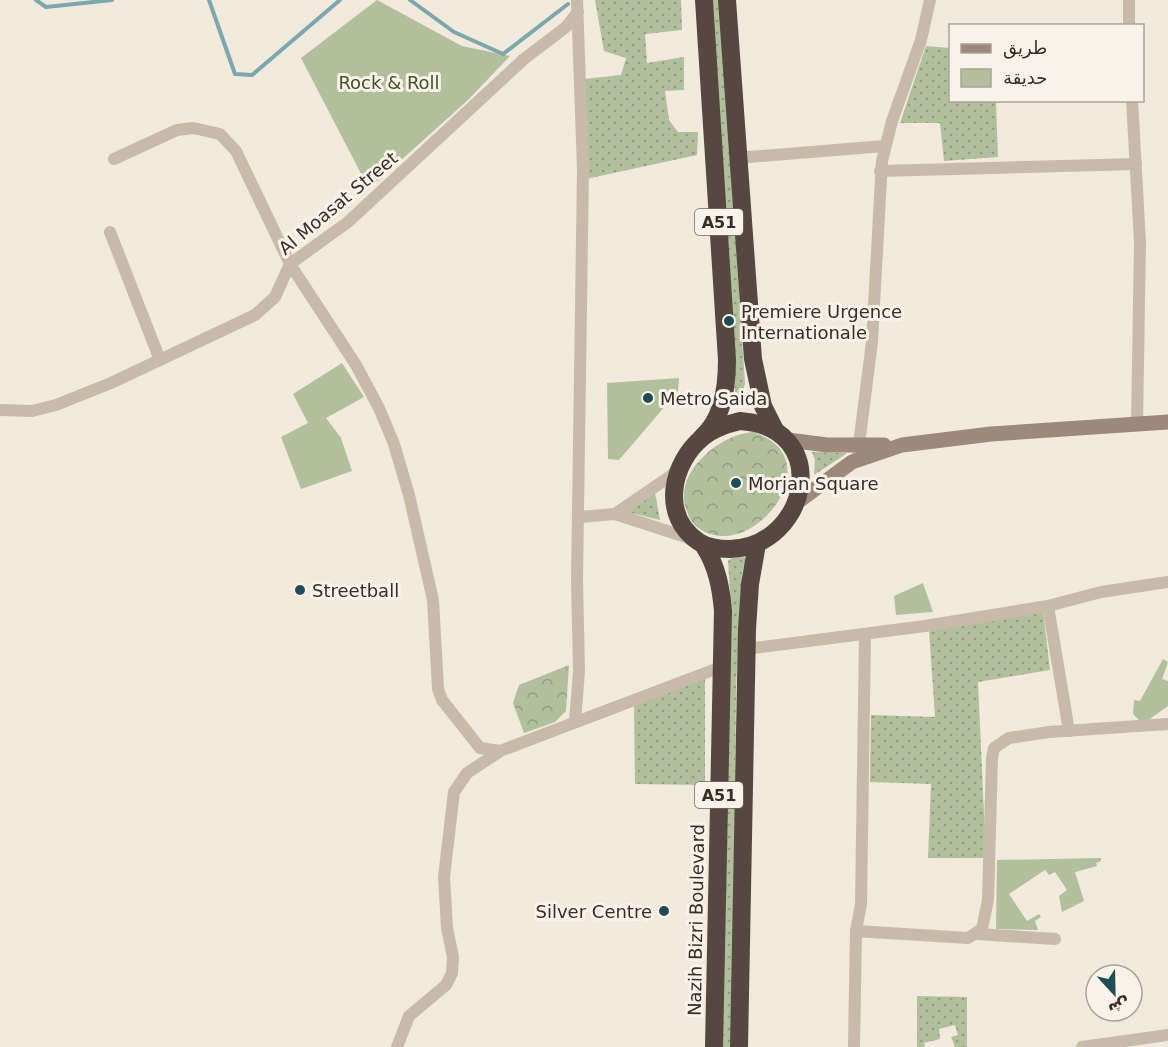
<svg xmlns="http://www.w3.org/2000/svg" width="1168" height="1047" font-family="'DejaVu Sans','Noto Sans Arabic',sans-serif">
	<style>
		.grass { fill: url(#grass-dots) }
		.forest { fill: url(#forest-crowns) }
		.green { fill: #b1bf9d }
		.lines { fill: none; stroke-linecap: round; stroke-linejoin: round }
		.stream { stroke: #7ca7ac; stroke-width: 4 }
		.street { stroke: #c8baa8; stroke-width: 12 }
		.secondary { stroke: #9c897a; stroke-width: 15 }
		.highway { stroke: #564840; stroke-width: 18 }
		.poi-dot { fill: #204d55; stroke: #f9f2e8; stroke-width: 2 }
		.labels { text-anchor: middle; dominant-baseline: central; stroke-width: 6; stroke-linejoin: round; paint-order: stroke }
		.shield { fill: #f9f2e8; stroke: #706862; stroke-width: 1.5 }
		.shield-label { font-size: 16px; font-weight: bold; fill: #362d28 }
		.park-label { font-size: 18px; fill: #42532d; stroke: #f9f2e8 }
		.street-label { font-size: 18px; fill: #362d28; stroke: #f9f2e8 }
		.poi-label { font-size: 18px; fill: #362d28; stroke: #f9f2e8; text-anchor: start }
	</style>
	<defs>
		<pattern id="grass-dots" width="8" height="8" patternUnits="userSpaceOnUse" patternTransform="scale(1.5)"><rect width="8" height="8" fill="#b1bf9d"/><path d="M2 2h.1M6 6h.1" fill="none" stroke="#919c80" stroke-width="1.8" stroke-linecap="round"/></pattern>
		<pattern id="forest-crowns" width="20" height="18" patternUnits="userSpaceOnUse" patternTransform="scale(1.5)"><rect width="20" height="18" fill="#b1bf9d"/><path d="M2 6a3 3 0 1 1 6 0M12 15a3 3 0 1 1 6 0" fill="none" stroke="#919c80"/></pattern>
	</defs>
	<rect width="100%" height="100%" fill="#f1e9dc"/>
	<g class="grass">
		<path d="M 595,0 L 681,0 L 682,30 L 645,34 L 647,63 L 684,57 L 684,90 L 665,91 L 669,120 L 678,132 L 698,132 L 697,155 L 586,179 L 584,79 L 621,75 L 626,58 L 604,51 Z"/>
		<path d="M 710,0 L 720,0 L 745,383 L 740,406 L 736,408 Z"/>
		<path d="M 926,46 L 950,48 L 950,100 L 1012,101 L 996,103 L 998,157 L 944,161 L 940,123 L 900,123 Z"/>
		<path d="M 812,452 L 846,453 L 846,454 L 814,475 L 815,460 Z"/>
		<path d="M 655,493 L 660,520 L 627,512 Z"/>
		<path d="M 743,557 L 746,558 L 742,573 L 736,688 L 733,1047 L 721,1047 L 730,592 L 728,561 L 732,558 Z"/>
		<path d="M 1043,611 L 1050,670 L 978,682 L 986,858 L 928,858 L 931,784 L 870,782 L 871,715 L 935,717 L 929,630 Z"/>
		<path d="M 705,676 L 705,785 L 635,784 L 634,703 Z"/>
		<path d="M 917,996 L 967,997 L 967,1047 L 955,1047 L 951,1037 L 958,1035 L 955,1025 L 939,1029 L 940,1039 L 924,1043 L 925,1047 L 917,1047 Z"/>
	</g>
	<g class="forest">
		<path d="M 753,432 C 835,458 752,564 700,529 C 692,524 690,520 687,511 C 671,475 719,434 753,432 Z"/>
		<path d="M 569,665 L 566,711 L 555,722 L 524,733 L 513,703 L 519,685 Z"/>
	</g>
	<g class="green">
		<path d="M 377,0 L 462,46 L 510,56 L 468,100 L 369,189 L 301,58 Z"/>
		<path d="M 342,363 L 364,397 L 326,418 L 341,438 L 352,471 L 301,489 L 281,437 L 308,423 L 293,394 Z"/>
		<path d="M 679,378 L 678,391 L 619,460 L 608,459 L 607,383 Z"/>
		<path d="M 923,583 L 933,612 L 896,615 L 894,596 Z"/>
		<path d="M 1163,659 L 1168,662 L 1162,679 L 1168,681 L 1168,706 L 1147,721 L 1140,721 L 1133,714 L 1134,700 L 1140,701 Z"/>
		<path d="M 1101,858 L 1101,861 L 1096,863 L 1097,866 L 1075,872 L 1084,901 L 1062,912 L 1059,896 L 1067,890 L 1055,872 L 1049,875 L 1045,870 L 1009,894 L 1027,921 L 1039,914 L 1041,917 L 1035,921 L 1038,930 L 996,929 L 997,860 Z"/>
	</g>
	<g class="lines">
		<g class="stream">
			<path d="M 36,0 L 46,7 L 112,0"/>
			<path d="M 209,0 L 235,74 L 252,75 L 340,0"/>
			<path d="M 410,0 L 454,32 L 503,54 L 568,4"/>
		</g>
		<g class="street">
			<path d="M 1129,0 L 1129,26"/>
			<path d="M 1132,100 L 1140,242 L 1137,424"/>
			<path d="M 737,158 L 884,146"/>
			<path d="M 114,159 L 177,130 L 193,128 L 220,134 L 236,151 L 290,264 L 356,365 L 379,408 L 394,444 L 409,495 L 433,600 L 438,689 L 442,700 L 480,748 L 500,751 L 721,667"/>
			<path d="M 880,171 L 1136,164"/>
			<path d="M 110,232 L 160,360"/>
			<path d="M 0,410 L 32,411 L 56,405 L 111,383 L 255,315 L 275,297 L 290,264 L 348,222 L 524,59 L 566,27 L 578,12"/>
			<path d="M 858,452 L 872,342 L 882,161 L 892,121 L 921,40 L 930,0"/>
			<path d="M 615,514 L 672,475 L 679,466"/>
			<path d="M 579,517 L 615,514 L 695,540"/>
			<path d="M 1048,606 L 1069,731"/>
			<path d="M 746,649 L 925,626 L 1048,606 L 1101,592 L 1168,582"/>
			<path d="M 575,722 L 579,671 L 577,580 L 583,170 L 577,0"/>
			<path d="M 856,931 L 968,938 L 982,929 L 988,900 L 992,758 L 994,748 L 1009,738 L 1049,732 L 1168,724"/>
			<path d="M 977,934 L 1055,939"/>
			<path d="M 397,1047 L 409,1016 L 446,985 L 452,973 L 453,957 L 447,928 L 444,877 L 454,792 L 467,773 L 499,752"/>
			<path d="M 854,1047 L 856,931 L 861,904 L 865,635"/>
			<path d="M 1082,1047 L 1168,1035"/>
		</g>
		<g class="secondary">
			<path d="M 788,440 L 827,445 L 884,445"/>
			<path d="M 796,503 L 852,462 L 902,445 L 991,434 L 1168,422"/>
		</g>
		<g class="highway">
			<path d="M 727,0 L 753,359 L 763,406 L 775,430"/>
			<path d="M 740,421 C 834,427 809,547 730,549 C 720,549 708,548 699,542 C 660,516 671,463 703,437 C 714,428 727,424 740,421 Z"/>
			<path d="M 702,437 C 723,419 727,386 727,360 L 704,0"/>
			<path d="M 704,546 C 717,566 721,588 723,611 L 714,1047"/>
			<path d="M 739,1047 L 747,629 L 750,584 L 757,544"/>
		</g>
	</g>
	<g class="poi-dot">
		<circle cx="729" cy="321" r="6"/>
		<circle cx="648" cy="398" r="6"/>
		<circle cx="736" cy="483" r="6"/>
		<circle cx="300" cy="590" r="6"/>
		<circle cx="664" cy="911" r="6"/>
	</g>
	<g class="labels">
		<g class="shield">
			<rect x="695" y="209" width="48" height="26" rx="4.5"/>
			<rect x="695" y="782" width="48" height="26" rx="4.5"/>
		</g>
		<g class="shield-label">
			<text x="719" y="222">A51</text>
			<text x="719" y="795">A51</text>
		</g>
		<g class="park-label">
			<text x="389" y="82">Rock &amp; Roll</text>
		</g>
		<g class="street-label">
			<text transform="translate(338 203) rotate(-40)">Al Moasat Street</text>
			<text transform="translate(696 920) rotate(-89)">Nazih Bizri Boulevard</text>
		</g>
		<g class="poi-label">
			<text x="741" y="311">Premiere Urgence<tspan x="741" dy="21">Internationale</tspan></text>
			<text x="660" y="398">Metro Saida</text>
			<text x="748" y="483">Morjan Square</text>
			<text x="312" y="590">Streetball</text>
			<text x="652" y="911" text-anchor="end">Silver Centre</text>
		</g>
	</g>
	<rect x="949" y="24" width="195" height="78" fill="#f9f2e8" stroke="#aba39b" stroke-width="1.5"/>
	<rect x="961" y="44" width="30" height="9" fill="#9c897a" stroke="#aba39b" stroke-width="1.5"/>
	<text x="1003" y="54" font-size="18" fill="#362d28">طريق</text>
	<rect x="961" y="69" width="30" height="18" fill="#b1bf9d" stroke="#aba39b" stroke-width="1.5"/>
	<text x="1003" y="84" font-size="18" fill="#362d28">حديقة</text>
	<g transform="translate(1114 993) rotate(158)"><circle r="28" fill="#f9f2e8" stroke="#aba39b" stroke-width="1.5"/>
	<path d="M0-4.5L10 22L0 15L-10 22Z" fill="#204d55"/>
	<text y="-9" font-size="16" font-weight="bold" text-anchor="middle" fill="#362d28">ش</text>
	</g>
</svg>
